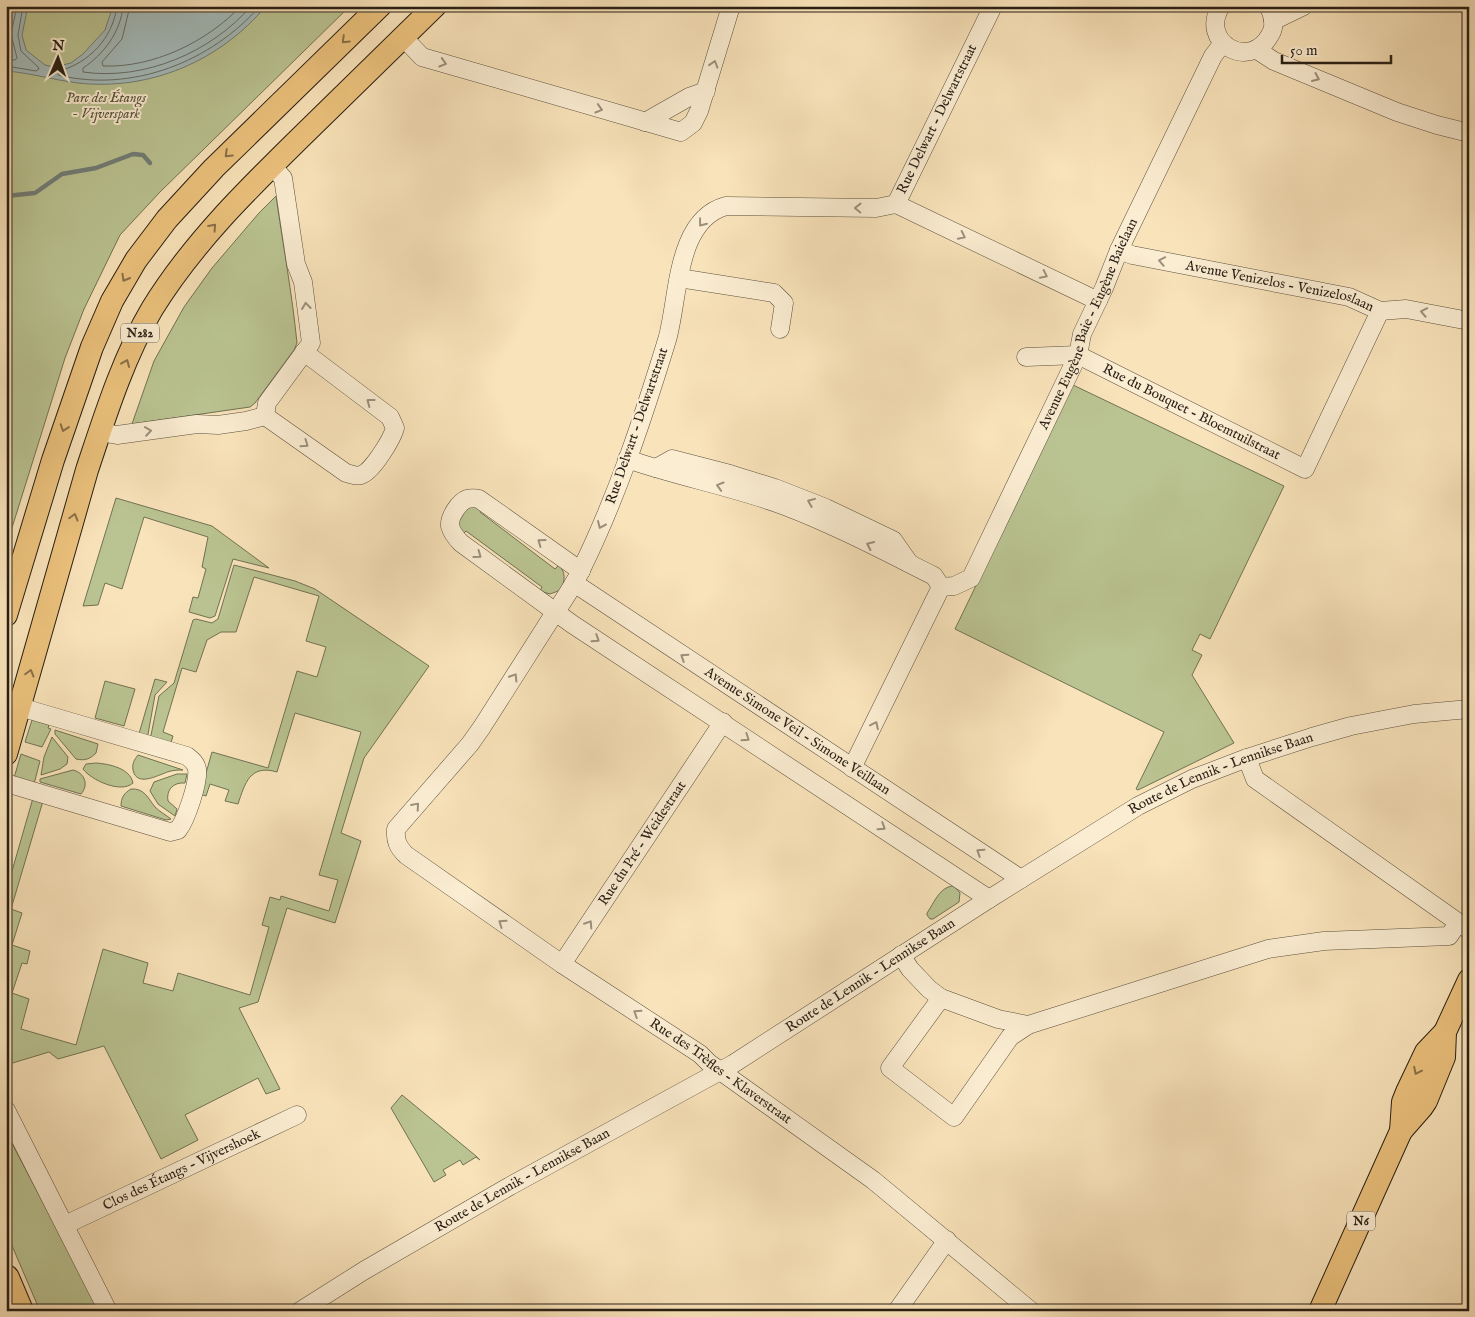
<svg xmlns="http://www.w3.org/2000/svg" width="1475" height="1317" font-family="'IM FELL English',serif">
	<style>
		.green { fill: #bac492; stroke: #717254 }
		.water { fill: #a3bbbb; stroke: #727d79 }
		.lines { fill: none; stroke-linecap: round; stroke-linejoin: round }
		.shore { stroke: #666d68; stroke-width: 1 }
		.stream { stroke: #727d79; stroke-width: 4.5 }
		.minor-casing { stroke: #5c503e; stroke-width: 19 }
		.major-casing { stroke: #281f15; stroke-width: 24 }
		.highway-casing { stroke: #281f15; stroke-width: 28 }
		.minor { stroke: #fbedd2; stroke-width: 18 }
		.major { stroke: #ecc27d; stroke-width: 22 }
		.highway { stroke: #ecc27d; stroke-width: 26 }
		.oneway { stroke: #8a7049 }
		.oneway2 { stroke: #9c907d }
		.labels { text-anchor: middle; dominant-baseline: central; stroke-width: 4; stroke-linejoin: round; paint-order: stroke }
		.shield { fill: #fbedd2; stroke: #675d4e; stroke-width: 1 }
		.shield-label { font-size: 12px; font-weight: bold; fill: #281f15 }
		.park-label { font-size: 14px; font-style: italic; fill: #54513a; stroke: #fbedd2 }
		.street-label { font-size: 14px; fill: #281f15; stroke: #fbedd2 }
	</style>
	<rect width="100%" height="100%" fill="#f9e3ba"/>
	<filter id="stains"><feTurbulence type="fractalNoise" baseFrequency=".004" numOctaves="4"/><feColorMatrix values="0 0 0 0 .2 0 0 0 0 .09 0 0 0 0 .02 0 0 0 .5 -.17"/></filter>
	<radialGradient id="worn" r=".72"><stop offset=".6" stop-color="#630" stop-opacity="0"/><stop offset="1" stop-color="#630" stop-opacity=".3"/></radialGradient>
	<g class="green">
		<path d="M 6,6 L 350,6 L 160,192 L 120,235 L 84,309 L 65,358 L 6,547 Z"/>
		<path d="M 276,196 C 283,245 292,293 297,343 L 294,350 L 255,403 L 250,407 L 132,424 L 154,361 L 184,307 L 212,268 L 259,213 Z"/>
		<path d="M 1073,385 L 1284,486 L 1210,639 L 1200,634 L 1192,650 L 1202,655 L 1192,675 L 1234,743 L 1138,790 L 1136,789 L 1164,732 L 955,629 Z"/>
		<path d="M 116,498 L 212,526 L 269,568 L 233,559 L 215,616 L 210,618 L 189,612 L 193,597 L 198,598 L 206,569 L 202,567 L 208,537 L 144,517 L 122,589 L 105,583 L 98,605 L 83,606 Z"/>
		<path d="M 470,505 L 482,508 L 480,512 L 555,569 L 559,565 C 566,573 565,580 561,590 L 550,594 L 540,591 L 542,587 L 466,531 L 463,534 L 460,530 L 457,521 Z"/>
		<path d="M 234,565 L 295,581 L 315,589 L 429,666 L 364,758 L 341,833 L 361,841 L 335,923 L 287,908 L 258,1002 L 239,1008 L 280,1089 L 266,1094 L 258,1078 L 185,1115 L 198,1140 L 161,1159 L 104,1046 L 58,1059 L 49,1052 L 6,1065 L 6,892 L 33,798 L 43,801 L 11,909 L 22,913 L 12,945 L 30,951 L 27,964 L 22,963 L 12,993 L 29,999 L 21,1029 L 76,1045 L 103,949 L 148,963 L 143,983 L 173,991 L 178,973 L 250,995 L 269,927 L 262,925 L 270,897 L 280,900 L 281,896 L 329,911 L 338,880 L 319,875 L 361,732 L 295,713 L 277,772 C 250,764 245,783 238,804 L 225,801 L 229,790 L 210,784 L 206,796 L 200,794 L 212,752 L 268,768 L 297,671 L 317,677 L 326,647 L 306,641 L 319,596 L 254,577 L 236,632 L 221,632 L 207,640 L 196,672 L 182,668 L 163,732 L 173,736 L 170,746 L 150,740 L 159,696 L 174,683 L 193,620 L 196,619 L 212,623 L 218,619 Z"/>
		<path d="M 155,679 L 167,682 L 155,695 L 147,740 L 138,737 Z"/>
		<path d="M 105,681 L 135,689 L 124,726 L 95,718 Z"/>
		<path d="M 32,720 L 49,725 L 48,728 L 51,729 L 42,747 L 25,742 Z"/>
		<path d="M 55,730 L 98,744 L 96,753 C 90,759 85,761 76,759 L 55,734 Z"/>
		<path d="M 52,737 L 68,757 L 67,764 L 60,769 L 41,775 L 44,757 Z"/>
		<path d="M 21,754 L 40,761 L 34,784 L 14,778 Z"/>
		<path d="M 138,755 L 183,770 C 179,770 175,770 171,771 C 161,773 137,789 133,770 C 132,764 134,760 138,755 Z"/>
		<path d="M 96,763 C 109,764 130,768 133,783 C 121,794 91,780 83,769 L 86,764 Z"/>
		<path d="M 73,770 C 85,773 89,785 81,794 L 40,782 L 40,779 Z"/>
		<path d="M 177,774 L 187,774 L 185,783 C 173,782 166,790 168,801 L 177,809 L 175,816 L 158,804 L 150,791 L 154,782 Z"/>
		<path d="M 131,789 C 144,788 148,798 155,807 C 160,812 166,815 171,819 L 166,820 L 121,806 C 121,798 124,793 131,789 Z"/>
		<path d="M 954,886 L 960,893 L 959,902 L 933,919 L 930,919 L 927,915 L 927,913 C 934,903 940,886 954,886 Z"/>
		<path d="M 402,1095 L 476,1156 L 480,1160 L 476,1157 L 463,1165 L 460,1160 L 443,1170 L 446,1175 L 434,1182 L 391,1108 Z"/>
		<path d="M 6,1132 L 100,1311 L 40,1311 L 13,1248 L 6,1227 Z"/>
	</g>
	<path class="water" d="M 6,6 L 28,6 L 22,35 L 26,50 L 45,65 L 54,67 L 71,63 L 83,54 L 105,30 L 113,6 L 266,6 C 220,61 150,91 78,83 C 54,80 31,73 6,71 Z"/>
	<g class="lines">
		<g class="shore">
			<path d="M 117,6 C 113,38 89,63 59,71 L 58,75 C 132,93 211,62 260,6"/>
			<path d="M 123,6 C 121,32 103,55 83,68 L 83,72 C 144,81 212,52 251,6"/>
			<path d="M 130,6 L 122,39 L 102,62 L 103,66 C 153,68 207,42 241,6"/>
			<path d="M 6,60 L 15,60 L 17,58 L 11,34 L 17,6"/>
			<path d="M 6,66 L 36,71 L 39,69 L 38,67 L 21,51 L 18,35 L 23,6"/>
		</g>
		<path class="stream" d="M 6,196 L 35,193 L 62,174 L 96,168 L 133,154 L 143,155 L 150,163"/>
		<defs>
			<g id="minor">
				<path id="s1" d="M 993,6 L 896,204 L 876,208 L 726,206 C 675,220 679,299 667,340 C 643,418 617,497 581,570 C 571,591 557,609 545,628 C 524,661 503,694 482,727 L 470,744 L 396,829 C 395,841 398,847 406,855 L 562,964 L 700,1054 L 709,1063 L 873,1180 L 1031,1311"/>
				<path d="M 1221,6 C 1198,42 1250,72 1270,35 C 1276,26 1273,15 1268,6"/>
				<path d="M 1273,21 L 1304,6"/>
				<path d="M 403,37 L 422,57 L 681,132 L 693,123 L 699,111 L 731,6"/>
				<path d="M 1257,50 L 1274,61 L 1397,112 L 1437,125 L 1469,133"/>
				<path d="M 645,122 L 689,97 L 706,91"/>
				<path d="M 896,204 L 1098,301"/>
				<path id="s2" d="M 1119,250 L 1132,255 L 1349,297 L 1380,311 L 1406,309 L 1469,321"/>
				<path d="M 679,278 L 774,293 L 784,303 L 780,329"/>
				<path id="s3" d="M 1026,357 L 1078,355 L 1305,469 L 1380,311"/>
				<path d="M 265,416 L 346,473 C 351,474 356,477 361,475 C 372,472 392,439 395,428 L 390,417 L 304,352"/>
				<path d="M 265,416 L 267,403 L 311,343 L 303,282 L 296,264 L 283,178 L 272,166"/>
				<path d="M 100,432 L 117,435 L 197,424 L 218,425 L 246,421 L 265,416"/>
				<path d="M 627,459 C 679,477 734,487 785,506 C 835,525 886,552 934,576 L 941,587"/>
				<path d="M 656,468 L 672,459 L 730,474 L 775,488 L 826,508 L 893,540 L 909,563"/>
				<path d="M 581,571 L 479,499 C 475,498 471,498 467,499 C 459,502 449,517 450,526 C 452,533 456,538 461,543 L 572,624 L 989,899"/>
				<path id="s4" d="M 574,583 L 1021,879"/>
				<path id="s5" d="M 941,587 L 954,586 L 971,578 L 1078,355 L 1082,334 L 1104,288 L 1119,250 L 1213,56 L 1223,43"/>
				<path d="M 1247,758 L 1255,779 L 1469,930"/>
				<path d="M 852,768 L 941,587"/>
				<path d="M 6,783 L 170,832 L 178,830 C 186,820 199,782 197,769 C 196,763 192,760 187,756 L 20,707"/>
				<path d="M 901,955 L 910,969 L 929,989 L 941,998 L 998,1019 L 1028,1025 L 1268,949 L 1324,941 L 1449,936 L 1458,923"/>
				<path id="s6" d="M 562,964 L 723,722"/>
				<path d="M 941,998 L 890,1068 L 954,1117 L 1010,1037 L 1028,1025"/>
				<path d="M 6,1110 L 108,1311"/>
				<path id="s7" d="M 65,1225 L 297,1115"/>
				<path id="s8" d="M 300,1311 L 365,1270 L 510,1186 L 733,1064 L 989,899 L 1138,806 L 1192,779 L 1247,758 L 1312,737 L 1351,726 L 1414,714 L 1469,709"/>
				<path d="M 897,1311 L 947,1240"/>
			</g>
			<g id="major">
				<path d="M 6,615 L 53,460 L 92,347 L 112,301 L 136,260 L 167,219 L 214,168 L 380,6"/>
				<path d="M 6,754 L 87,470 C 105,416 123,358 152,309 C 192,244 246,191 300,138 C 345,94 390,50 435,6"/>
				<path d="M 1401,1131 L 1403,1102 L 1407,1092 L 1426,1052 L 1445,1032 L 1469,980"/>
				<path d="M 1320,1311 L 1401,1131 L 1422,1107 L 1426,1101 L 1444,1057 L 1445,1032"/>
			</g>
			<path id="highway" d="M 6,1278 L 20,1311"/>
		</defs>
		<use href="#minor" class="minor-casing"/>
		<use href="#major" class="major-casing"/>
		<use href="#highway" class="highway-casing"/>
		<use href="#minor" class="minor"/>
		<use href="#major" class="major"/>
		<use href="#highway" class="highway"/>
	</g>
	<defs><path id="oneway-chevron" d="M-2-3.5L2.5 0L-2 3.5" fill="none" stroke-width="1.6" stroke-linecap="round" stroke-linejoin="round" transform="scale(1.25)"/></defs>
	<g class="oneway">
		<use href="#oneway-chevron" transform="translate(345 40) rotate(136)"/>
		<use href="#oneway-chevron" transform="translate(228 154) rotate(136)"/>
		<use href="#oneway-chevron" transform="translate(213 227) rotate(-48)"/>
		<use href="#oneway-chevron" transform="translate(125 278) rotate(120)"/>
		<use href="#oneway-chevron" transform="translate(126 363) rotate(-67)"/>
		<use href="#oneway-chevron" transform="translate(64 428) rotate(109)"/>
		<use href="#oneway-chevron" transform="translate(74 517) rotate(-74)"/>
		<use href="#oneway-chevron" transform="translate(30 673) rotate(-74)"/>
		<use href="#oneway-chevron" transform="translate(1417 1071) rotate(116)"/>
	</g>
	<g class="oneway2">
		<use href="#oneway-chevron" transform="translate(443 63) rotate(16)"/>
		<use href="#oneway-chevron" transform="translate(714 64) rotate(-73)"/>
		<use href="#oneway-chevron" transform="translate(1316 78) rotate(24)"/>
		<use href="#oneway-chevron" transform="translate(599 109) rotate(16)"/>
		<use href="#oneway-chevron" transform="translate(858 208) rotate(-179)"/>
		<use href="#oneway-chevron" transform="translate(702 223) rotate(128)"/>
		<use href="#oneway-chevron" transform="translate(962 236) rotate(26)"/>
		<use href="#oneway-chevron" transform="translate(1162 261) rotate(-169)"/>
		<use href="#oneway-chevron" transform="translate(1044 275) rotate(26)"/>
		<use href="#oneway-chevron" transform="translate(306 306) rotate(-97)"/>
		<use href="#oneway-chevron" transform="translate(1424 312) rotate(-169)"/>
		<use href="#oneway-chevron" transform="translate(370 402) rotate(-143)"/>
		<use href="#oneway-chevron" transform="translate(148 431) rotate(-8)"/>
		<use href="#oneway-chevron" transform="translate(305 444) rotate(35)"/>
		<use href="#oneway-chevron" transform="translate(720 486) rotate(-164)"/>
		<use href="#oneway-chevron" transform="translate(811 502) rotate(-158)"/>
		<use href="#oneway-chevron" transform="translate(601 525) rotate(114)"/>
		<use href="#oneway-chevron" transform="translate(541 542) rotate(-144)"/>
		<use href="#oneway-chevron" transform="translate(870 545) rotate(-155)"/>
		<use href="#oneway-chevron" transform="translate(478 555) rotate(36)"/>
		<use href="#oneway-chevron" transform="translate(596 639) rotate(33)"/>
		<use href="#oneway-chevron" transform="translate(684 657) rotate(-147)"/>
		<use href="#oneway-chevron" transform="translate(514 677) rotate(-58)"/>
		<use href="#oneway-chevron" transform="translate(875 725) rotate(-64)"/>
		<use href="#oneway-chevron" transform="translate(746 738) rotate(34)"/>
		<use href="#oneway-chevron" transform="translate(416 806) rotate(-49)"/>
		<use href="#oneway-chevron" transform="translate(882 827) rotate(33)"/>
		<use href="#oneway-chevron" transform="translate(980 852) rotate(-147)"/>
		<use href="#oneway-chevron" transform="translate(502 923) rotate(-145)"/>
		<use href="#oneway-chevron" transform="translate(589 924) rotate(-57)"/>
		<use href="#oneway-chevron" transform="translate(637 1013) rotate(-147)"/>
	</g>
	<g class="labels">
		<g class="shield">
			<rect x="121" y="323.5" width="38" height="19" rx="4"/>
			<rect x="1347" y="1211.5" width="28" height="19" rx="4"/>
		</g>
		<g class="shield-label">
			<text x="140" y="333">N282</text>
			<text x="1361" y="1221">N6</text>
		</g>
		<g class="park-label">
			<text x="106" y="98">Parc des Étangs<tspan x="106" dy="16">- Vijverspark</tspan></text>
		</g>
		<g class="street-label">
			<text transform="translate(937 119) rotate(-64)">Rue Delwart - Delwartstraat</text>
			<text stroke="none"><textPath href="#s2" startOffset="165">Avenue Venizelos - Venizeloslaan</textPath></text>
			<text stroke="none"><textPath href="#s5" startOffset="312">Avenue Eugène Baie - Eugène Baielaan</textPath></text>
			<text stroke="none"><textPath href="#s3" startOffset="179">Rue du Bouquet - Bloemtuilstraat</textPath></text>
			<text transform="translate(637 426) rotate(-71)">Rue Delwart - Delwartstraat</text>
			<text stroke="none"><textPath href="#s4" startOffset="268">Avenue Simone Veil - Simone Veillaan</textPath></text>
			<text stroke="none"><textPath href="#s8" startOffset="1068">Route de Lennik - Lennikse Baan</textPath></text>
			<text stroke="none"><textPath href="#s6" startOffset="145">Rue du Pré - Weidestraat</textPath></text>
			<text stroke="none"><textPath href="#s8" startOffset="662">Route de Lennik - Lennikse Baan</textPath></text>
			<text stroke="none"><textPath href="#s1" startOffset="1521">Rue des Trèfles - Klaverstraat</textPath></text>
			<text stroke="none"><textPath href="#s7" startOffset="129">Clos des Étangs - Vijvershoek</textPath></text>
			<text stroke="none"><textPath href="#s8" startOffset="258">Route de Lennik - Lennikse Baan</textPath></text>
		</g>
	</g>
	<rect width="1475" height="1317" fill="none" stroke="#f9e3ba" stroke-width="25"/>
	<rect x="8" y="8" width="1460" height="1302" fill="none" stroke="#281f15" stroke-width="2.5"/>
	<rect x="12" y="12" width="1450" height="1292" fill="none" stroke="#281f15"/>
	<g transform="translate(58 58) rotate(2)" stroke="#fbedd2" stroke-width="4" paint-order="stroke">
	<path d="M0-4L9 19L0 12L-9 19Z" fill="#281f15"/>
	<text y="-8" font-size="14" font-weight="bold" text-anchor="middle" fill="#281f15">N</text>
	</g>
	<path d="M1282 55v8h109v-8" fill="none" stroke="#281f15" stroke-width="2.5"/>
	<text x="1290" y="55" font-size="15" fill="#281f15" stroke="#fbedd2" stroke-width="4" paint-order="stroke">50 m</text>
	<rect width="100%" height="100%" filter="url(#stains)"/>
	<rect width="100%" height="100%" fill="url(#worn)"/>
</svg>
